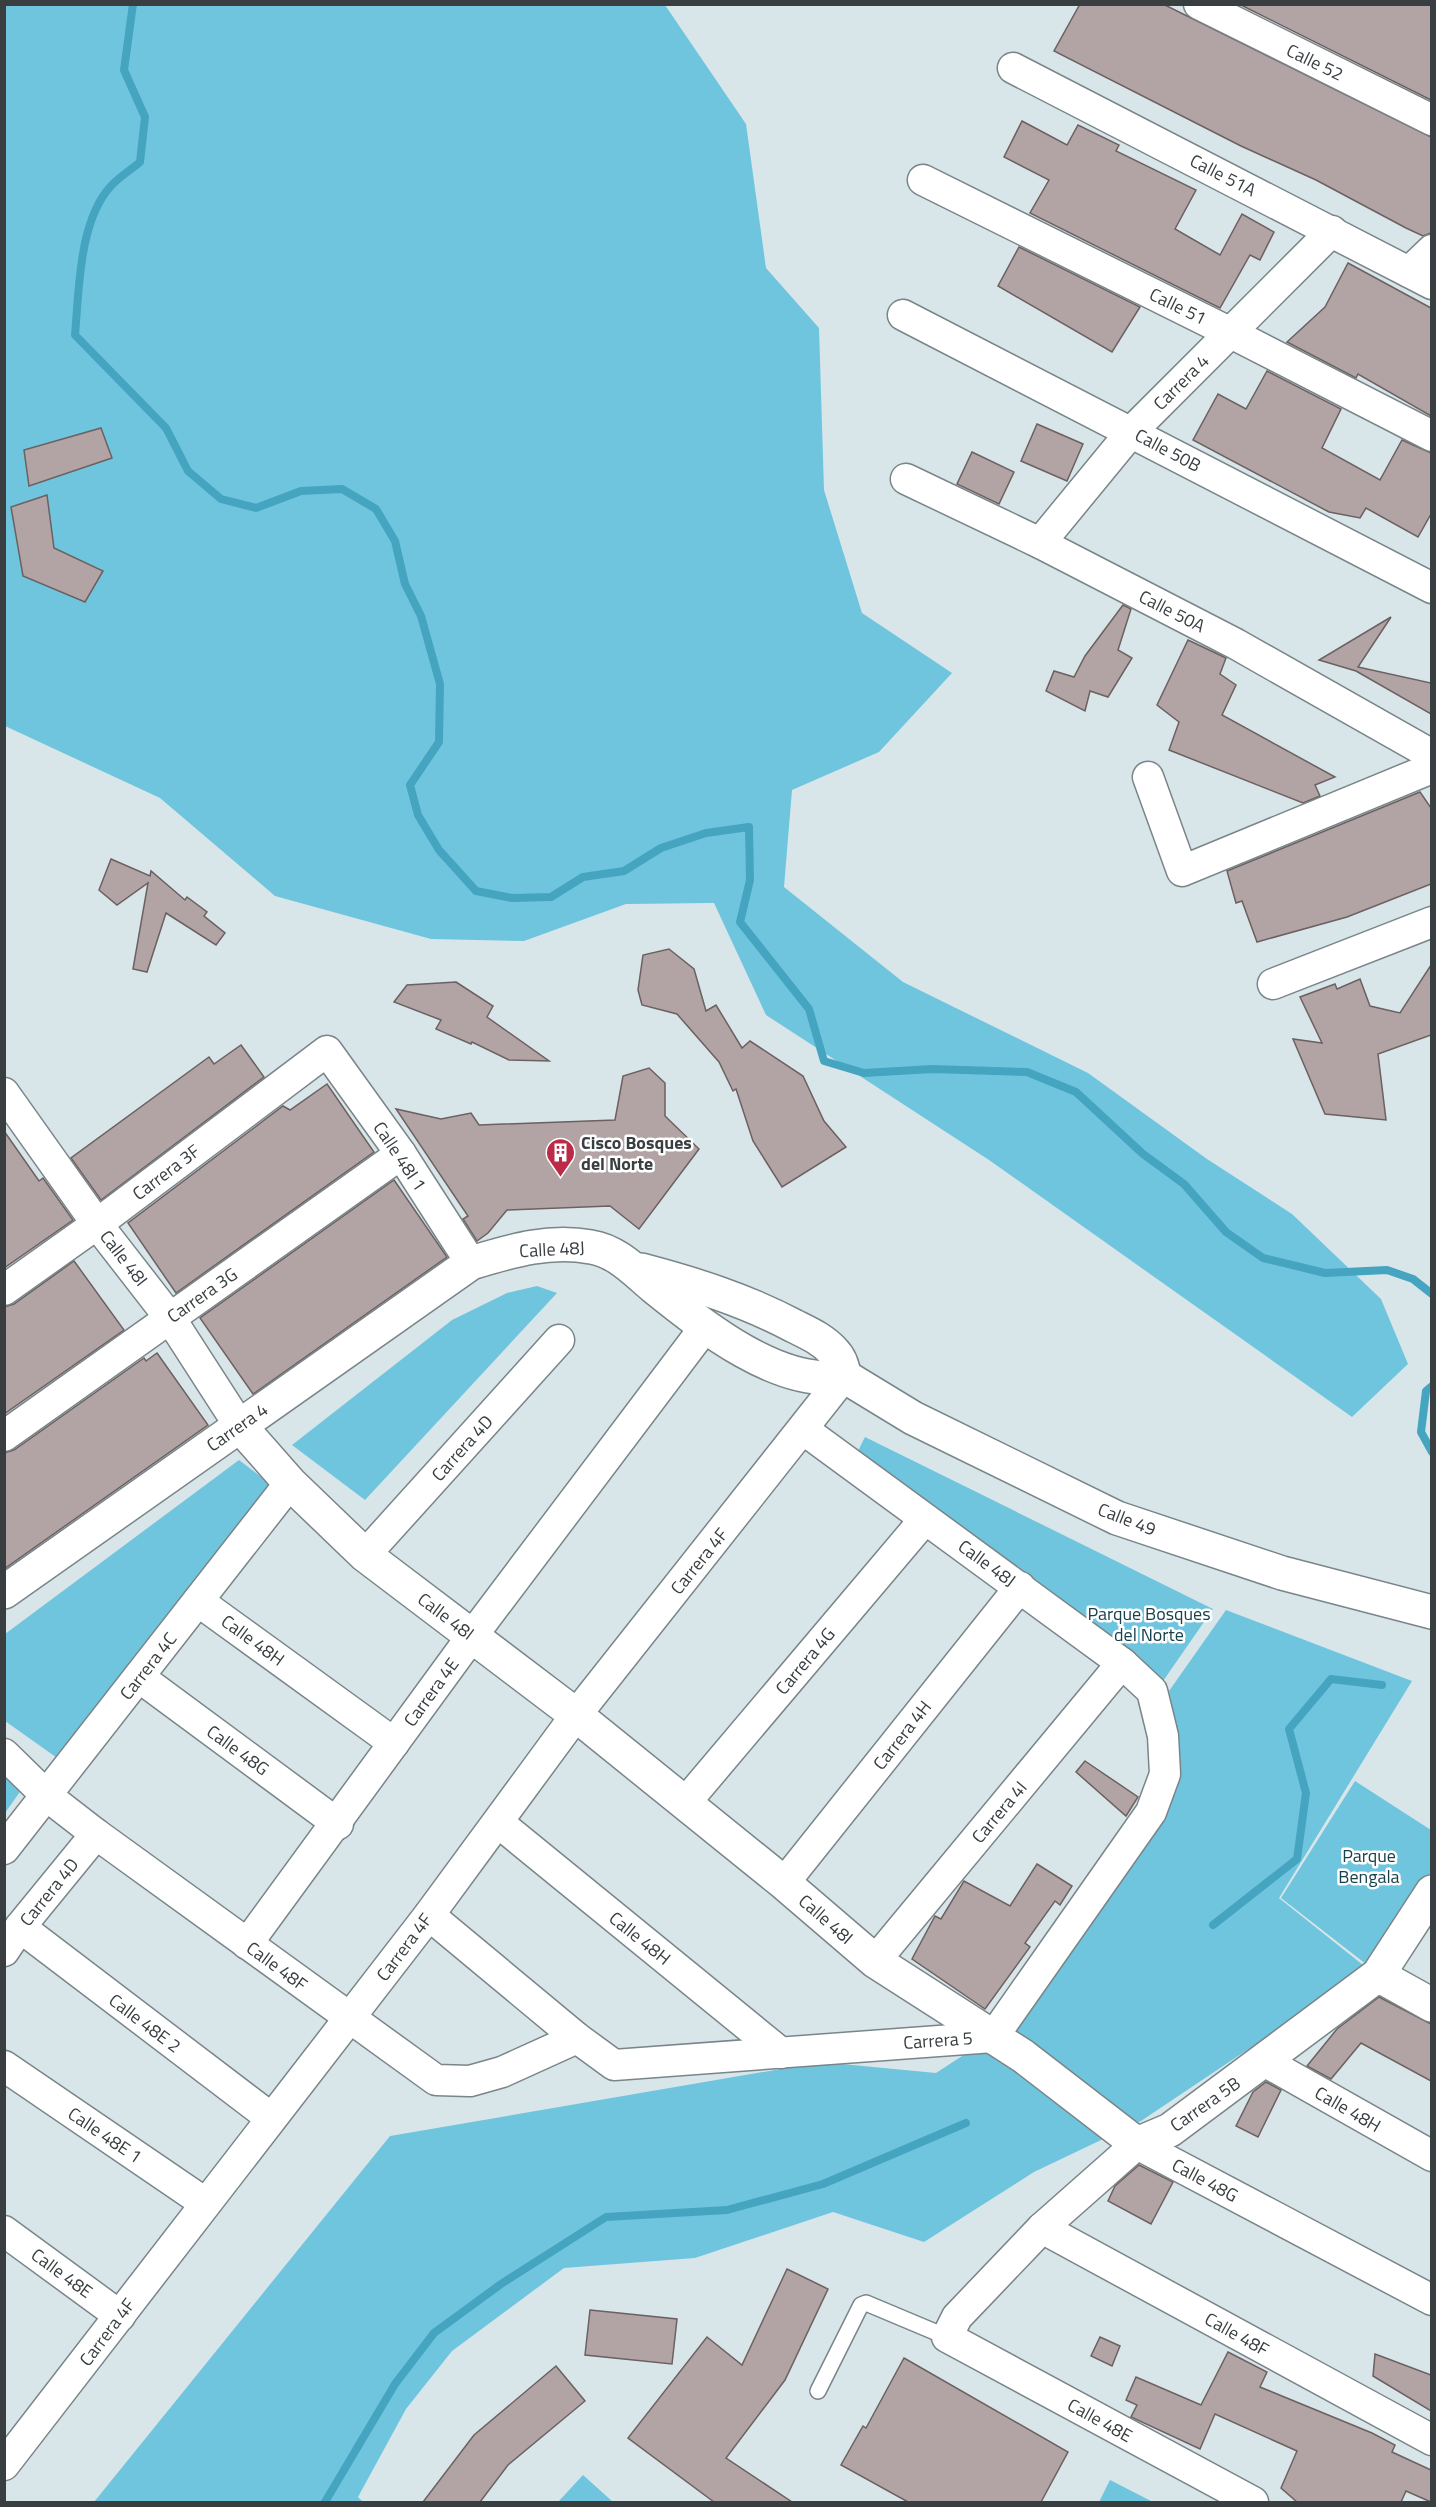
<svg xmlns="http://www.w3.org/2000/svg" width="1436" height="2507" font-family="'Titillium Web',sans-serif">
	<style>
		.green { fill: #70c5de }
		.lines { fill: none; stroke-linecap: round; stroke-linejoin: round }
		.stream { stroke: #45a4bf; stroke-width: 8 }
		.building { fill: #b2a4a5; stroke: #6c6060; stroke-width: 1.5 }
		.service-casing { stroke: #798589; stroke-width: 18 }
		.minor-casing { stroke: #798589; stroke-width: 33 }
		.tertiary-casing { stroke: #798589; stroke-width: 36 }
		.secondary-casing { stroke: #798589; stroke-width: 36 }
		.service { stroke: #fff; stroke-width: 15 }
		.minor { stroke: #fff; stroke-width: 30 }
		.tertiary { stroke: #fff; stroke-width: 33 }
		.secondary { stroke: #fff; stroke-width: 33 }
		.labels { text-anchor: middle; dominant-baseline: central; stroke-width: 5; stroke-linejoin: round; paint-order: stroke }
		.street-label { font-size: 18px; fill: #393e40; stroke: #fff }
		.poi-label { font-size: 18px; font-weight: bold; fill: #393e40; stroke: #fff; text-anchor: start }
		.park-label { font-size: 18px; fill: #17424d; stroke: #fff }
	</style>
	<rect width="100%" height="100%" fill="#d8e6ea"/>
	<g class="green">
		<path d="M 4,5 L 665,5 L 746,124 L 766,268 L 819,328 L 824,490 L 862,613 L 952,673 L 879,752 L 792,790 L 784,887 L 903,982 L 1088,1073 L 1207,1159 L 1292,1214 L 1381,1299 L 1408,1364 L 1352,1417 L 989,1160 L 766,1015 L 714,903 L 626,904 L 524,941 L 431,939 L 275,896 L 160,798 L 5,726 Z"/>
		<path d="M 537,1286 L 557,1293 L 365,1500 L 292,1445 L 452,1320 L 507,1293 Z"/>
		<path d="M 865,1437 L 1213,1609 L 1161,1684 L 857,1453 Z"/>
		<path d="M 239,1460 L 277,1489 L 60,1760 L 5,1721 L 5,1634 Z"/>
		<path d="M 1226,1610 L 1412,1681 L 1279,1898 L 1368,1969 L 1141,2121 L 1034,2172 L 924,2242 L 833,2212 L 695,2258 L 564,2268 L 452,2351 L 406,2409 L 358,2497 L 363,2502 L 94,2502 L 390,2136 L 821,2062 L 936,2073 L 1025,2015 L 1165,1819 L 1180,1778 L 1178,1735 L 1169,1691 Z"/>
		<path d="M 4,1772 L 22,1789 L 5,1813 L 4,1813 Z"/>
		<path d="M 1355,1781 L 1431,1830 L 1431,1872 L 1371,1968 L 1281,1898 Z"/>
		<path d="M 583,2475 L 613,2502 L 558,2502 Z"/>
		<path d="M 1110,2480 L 1153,2502 L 1099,2502 Z"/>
	</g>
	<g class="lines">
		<g class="stream">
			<path d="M 133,4 L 124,70 L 145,117 L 140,162 C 131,170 119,177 111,186 C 79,220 79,290 75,335 L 166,428 L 188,471 L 221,499 L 256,508 L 301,491 L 342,489 L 376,509 L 395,541 L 405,584 L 421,616 L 440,684 L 439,742 L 410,785 L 418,815 L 439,850 L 476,891 L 512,898 L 551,897 L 583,877 L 624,871 L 661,848 L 706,833 L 749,827 L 750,880 L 740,922 L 809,1009 L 824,1061 L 864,1073 L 932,1069 L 1027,1072 L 1076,1092 L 1143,1154 L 1184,1184 L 1226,1232 L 1263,1258 L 1325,1273 L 1387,1270 L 1413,1279 L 1432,1294"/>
			<path d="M 1432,1386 L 1426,1391 L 1421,1432 L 1432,1452"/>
			<path d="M 1213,1925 L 1297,1859 L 1306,1793 L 1289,1729 L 1331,1679 L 1382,1685"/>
			<path d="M 325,2502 L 395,2384 L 434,2333 L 501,2284 L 606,2217 L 727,2210 L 823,2184 L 966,2123"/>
		</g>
	</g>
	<g class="building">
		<path d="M 1080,4 L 1163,4 L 1431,137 L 1431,233 L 1423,236 L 1406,228 L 1316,180 L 1241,146 L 1054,51 Z"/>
		<path d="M 1239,4 L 1431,4 L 1431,100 Z"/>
		<path d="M 1022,121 L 1067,145 L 1078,125 L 1119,145 L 1116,151 L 1196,190 L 1175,229 L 1220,255 L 1242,214 L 1274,232 L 1260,260 L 1250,255 L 1220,308 L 1030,213 L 1049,180 L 1004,157 Z"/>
		<path d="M 1019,247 L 1140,307 L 1112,352 L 998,286 Z"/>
		<path d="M 1348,263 L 1431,308 L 1431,416 L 1358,374 L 1356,378 L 1287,342 L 1325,307 Z"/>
		<path d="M 1267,371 L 1341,409 L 1322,448 L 1380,480 L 1402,440 L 1431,453 L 1431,514 L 1418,537 L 1366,508 L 1360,518 L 1329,512 L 1193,440 L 1218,394 L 1246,409 Z"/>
		<path d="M 1037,424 L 1083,444 L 1067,481 L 1021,461 Z"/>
		<path d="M 101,428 L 112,458 L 29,486 L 24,450 Z"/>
		<path d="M 972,452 L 1014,472 L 999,504 L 957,484 Z"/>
		<path d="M 47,495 L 54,548 L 103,571 L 85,602 L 23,576 L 11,507 Z"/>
		<path d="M 1123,605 L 1131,609 L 1118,650 L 1132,658 L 1108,697 L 1090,691 L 1085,711 L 1046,691 L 1054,671 L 1074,677 L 1085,656 Z"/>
		<path d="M 1391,617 L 1358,667 L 1431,683 L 1431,714 L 1356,671 L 1319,660 Z"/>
		<path d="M 1188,640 L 1226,658 L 1220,674 L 1236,685 L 1222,715 L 1335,777 L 1315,785 L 1320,796 L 1303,803 L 1169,750 L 1179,722 L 1157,705 Z"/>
		<path d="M 1420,792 L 1431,808 L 1431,884 L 1347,917 L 1257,942 L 1242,901 L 1236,903 L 1227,871 Z"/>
		<path d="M 111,859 L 150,876 L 151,871 L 185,900 L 187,897 L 207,912 L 204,916 L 225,933 L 216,945 L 166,913 L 147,972 L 133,969 L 148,883 L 117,905 L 99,890 Z"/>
		<path d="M 669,949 L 694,969 L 706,1011 L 716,1005 L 742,1048 L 750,1041 L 803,1076 L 824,1121 L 846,1147 L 782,1187 L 753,1141 L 736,1089 L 733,1091 L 719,1062 L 677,1014 L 642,1005 L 638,990 L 643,955 Z"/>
		<path d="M 1431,965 L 1431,1035 L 1378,1054 L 1386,1120 L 1325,1114 L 1293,1039 L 1322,1043 L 1300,997 L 1335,984 L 1337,989 L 1360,979 L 1370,1006 L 1400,1013 Z"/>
		<path d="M 456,982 L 493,1006 L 487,1017 L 549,1061 L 509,1060 L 472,1042 L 471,1044 L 436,1029 L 441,1020 L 394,1002 L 407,985 Z"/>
		<path d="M 241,1045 L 264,1077 L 101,1200 L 71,1158 L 209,1057 L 214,1064 Z"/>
		<path d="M 649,1068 L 665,1083 L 665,1116 L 699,1149 L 639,1229 L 610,1206 L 507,1210 L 488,1233 L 477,1241 L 463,1219 L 468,1216 L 396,1109 L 441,1119 L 471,1113 L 479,1125 L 615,1120 L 623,1076 Z"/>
		<path d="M 327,1084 L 374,1152 L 176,1293 L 128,1223 L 283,1106 L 290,1110 Z"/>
		<path d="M 4,1131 L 39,1181 L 43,1178 L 73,1220 L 4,1268 Z"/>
		<path d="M 394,1180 L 447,1257 L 253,1394 L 200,1318 Z"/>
		<path d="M 74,1261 L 124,1330 L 4,1414 L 4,1307 L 14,1304 Z"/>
		<path d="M 157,1353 L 208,1425 L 4,1569 L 4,1453 L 14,1450 L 144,1358 L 146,1361 Z"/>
		<path d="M 1085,1761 L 1138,1797 L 1126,1816 L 1076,1772 Z"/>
		<path d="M 1037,1864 L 1072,1886 L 1060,1905 L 1055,1901 L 1025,1943 L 1030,1947 L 985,2009 L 912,1959 L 935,1916 L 941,1919 L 964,1881 L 1010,1906 Z"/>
		<path d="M 1379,1997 L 1431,2024 L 1431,2081 L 1361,2043 L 1331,2079 L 1307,2066 L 1337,2029 Z"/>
		<path d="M 1266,2082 L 1281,2090 L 1258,2137 L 1236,2126 L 1253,2092 Z"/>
		<path d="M 1139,2165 L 1173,2182 L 1151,2224 L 1108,2201 L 1115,2186 Z"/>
		<path d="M 787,2269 L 828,2289 L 785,2380 L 726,2458 L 792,2502 L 714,2502 L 628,2438 L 707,2337 L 742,2365 Z"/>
		<path d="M 590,2310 L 677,2319 L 672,2364 L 585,2355 Z"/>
		<path d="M 1100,2337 L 1120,2346 L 1112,2366 L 1091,2356 Z"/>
		<path d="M 1228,2352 L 1267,2372 L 1260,2387 L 1372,2433 L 1395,2445 L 1392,2452 L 1431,2470 L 1431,2502 L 1406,2491 L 1401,2502 L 1297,2502 L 1281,2488 L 1297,2451 L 1215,2414 L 1200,2449 L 1131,2417 L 1137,2405 L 1126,2400 L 1136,2377 L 1201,2405 Z"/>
		<path d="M 1375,2354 L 1431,2375 L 1431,2411 L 1373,2376 Z"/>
		<path d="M 904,2358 L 1068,2452 L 1041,2502 L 908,2502 L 841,2465 L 863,2426 L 866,2428 Z"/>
		<path d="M 556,2366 L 585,2401 L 508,2465 L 480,2502 L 423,2502 L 474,2435 Z"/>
	</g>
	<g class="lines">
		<defs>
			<path id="service" d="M 818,2391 L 861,2305 L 866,2303 L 947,2337"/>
			<g id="minor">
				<path d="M 1199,4 L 1432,120"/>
				<path d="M 1013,68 L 1432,284"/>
				<path d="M 923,180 L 1231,333 L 1432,436"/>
				<path d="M 1409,272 L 1432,250"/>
				<path d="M 903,315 L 1432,588"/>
				<path d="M 906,479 L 1040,543 L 1236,644 L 1432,755"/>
				<path d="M 1040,543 L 1132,431 L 1332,231"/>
				<path d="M 1148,777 L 1182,871 L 1432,768"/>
				<path d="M 1273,984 L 1432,922"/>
				<path d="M 4,1093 L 97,1224 L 170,1318 L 239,1425"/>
				<path d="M 4,1290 L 97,1224 L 327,1051 L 401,1154 L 471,1263"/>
				<path d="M 4,1436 L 401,1154"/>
				<path d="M 365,1555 L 559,1340"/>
				<path d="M 198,1601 L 394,1743"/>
				<path d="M 139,1677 L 338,1824"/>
				<path d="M 4,1754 L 47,1796 L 96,1834 L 436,2080 L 470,2081 L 502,2072 L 577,2038"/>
				<path d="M 685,1803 L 925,1519"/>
				<path d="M 499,1823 L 781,2053"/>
				<path d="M 4,1849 L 290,1483"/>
				<path d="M 784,1883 L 1020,1587"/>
				<path d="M 429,1915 L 577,2038 L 614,2065 L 993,2037 L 1151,1812 L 1165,1774 L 1163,1736 L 1152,1691 L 1122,1663 L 804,1430"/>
				<path d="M 20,1927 L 271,2118"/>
				<path d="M 247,1944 L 472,1636 L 705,1327"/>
				<path d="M 4,1951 L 20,1927 L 96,1834"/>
				<path d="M 875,1961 L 1122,1663"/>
				<path d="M 1264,2061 L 1432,2156"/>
				<path d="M 4,2066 L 205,2203"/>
				<path d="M 1042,2228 L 1432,2440"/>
				<path d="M 4,2231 L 120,2316"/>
				<path d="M 4,2465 L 429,1915 L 576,1715 L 844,1376"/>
				<path d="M 1253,2502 L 947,2337 L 957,2317 L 1042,2228 L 1137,2144 L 1432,2300"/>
			</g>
			<g id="tertiary">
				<path d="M 239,1425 L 290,1483 L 365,1555 L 576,1715 L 784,1883 L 875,1961 L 1023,2056 L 1137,2144 L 1170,2130 L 1378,1975 L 1432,1892"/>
				<path d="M 1378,1975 L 1432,2005"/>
			</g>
			<g id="secondary">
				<path d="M 641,1270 C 694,1284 745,1300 794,1326 C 808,1333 822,1339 833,1351 C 840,1358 843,1366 844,1376"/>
				<path d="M 844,1376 L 913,1418 L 1117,1518 L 1282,1573 L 1432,1612"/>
				<path d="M 4,1592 L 471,1263 C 511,1251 549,1239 591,1247 C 617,1251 636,1272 655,1288 C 701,1325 781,1389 844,1376"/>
			</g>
		</defs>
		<use href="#service" class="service-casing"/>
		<use href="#minor" class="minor-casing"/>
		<use href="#tertiary" class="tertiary-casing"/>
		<use href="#secondary" class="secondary-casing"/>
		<use href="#service" class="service"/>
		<use href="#minor" class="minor"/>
		<use href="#tertiary" class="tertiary"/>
		<use href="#secondary" class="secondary"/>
	</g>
	<defs>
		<symbol id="building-pin" viewBox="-11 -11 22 30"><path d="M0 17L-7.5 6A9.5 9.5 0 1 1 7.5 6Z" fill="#bb2a47" stroke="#fff"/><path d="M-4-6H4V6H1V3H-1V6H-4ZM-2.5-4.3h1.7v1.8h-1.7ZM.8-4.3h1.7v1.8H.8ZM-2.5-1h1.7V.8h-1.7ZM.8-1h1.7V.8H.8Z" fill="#fff"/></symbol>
	</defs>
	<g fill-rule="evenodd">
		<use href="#building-pin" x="544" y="1136" width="33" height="45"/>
	</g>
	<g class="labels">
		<g class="street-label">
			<text transform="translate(1315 62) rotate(26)">Calle 52</text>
			<text transform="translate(1223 175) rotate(27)">Calle 51A</text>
			<text transform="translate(1178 306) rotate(26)">Calle 51</text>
			<text transform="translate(1181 382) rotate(-45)">Carrera 4</text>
			<text transform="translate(1168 450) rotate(28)">Calle 50B</text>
			<text transform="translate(1172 611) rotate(27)">Calle 50A</text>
			<text transform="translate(400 1156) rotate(56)">Calle 48I 1</text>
			<text transform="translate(166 1172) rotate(-37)">Carrera 3F</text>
			<text transform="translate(552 1249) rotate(-3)">Calle 48J</text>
			<text transform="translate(124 1258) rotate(52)">Calle 48I</text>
			<text transform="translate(202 1295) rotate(-35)">Carrera 3G</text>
			<text transform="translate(237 1427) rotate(-35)">Carrera 4</text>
			<text transform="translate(462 1448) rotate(-48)">Carrera 4D</text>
			<text transform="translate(1127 1519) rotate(21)">Calle 49</text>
			<text transform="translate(699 1561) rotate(-51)">Carrera 4F</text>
			<text transform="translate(987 1563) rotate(36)">Calle 48J</text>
			<text transform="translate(446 1616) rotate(37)">Calle 48I</text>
			<text transform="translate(253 1640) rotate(36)">Calle 48H</text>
			<text transform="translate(805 1661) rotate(-50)">Carrera 4G</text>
			<text transform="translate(148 1666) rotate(-52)">Carrera 4C</text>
			<text transform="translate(431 1692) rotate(-54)">Carrera 4E</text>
			<text transform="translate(902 1735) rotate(-52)">Carrera 4H</text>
			<text transform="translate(238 1750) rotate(36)">Calle 48G</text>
			<text transform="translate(999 1812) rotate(-50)">Carrera 4I</text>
			<text transform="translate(49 1892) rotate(-51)">Carrera 4D</text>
			<text transform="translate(826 1919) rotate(41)">Calle 48I</text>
			<text transform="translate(640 1938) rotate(39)">Calle 48H</text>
			<text transform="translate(404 1947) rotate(-53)">Carrera 4F</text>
			<text transform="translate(277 1966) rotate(36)">Calle 48F</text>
			<text transform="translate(145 2023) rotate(37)">Calle 48E 2</text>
			<text transform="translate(938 2040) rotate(-4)">Carrera 5</text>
			<text transform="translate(1205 2104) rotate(-35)">Carrera 5B</text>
			<text transform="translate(1348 2109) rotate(30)">Calle 48H</text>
			<text transform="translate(105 2135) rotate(34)">Calle 48E 1</text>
			<text transform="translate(1205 2180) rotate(28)">Calle 48G</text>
			<text transform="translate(62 2273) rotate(36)">Calle 48E</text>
			<text transform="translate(107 2332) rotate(-53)">Carrera 4F</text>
			<text transform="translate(1237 2334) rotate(29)">Calle 48F</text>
			<text transform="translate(1100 2420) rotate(29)">Calle 48E</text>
		</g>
		<g class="poi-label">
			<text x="581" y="1142">Cisco Bosques<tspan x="581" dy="21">del Norte</tspan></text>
		</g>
		<g class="park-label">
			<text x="1149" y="1613">Parque Bosques<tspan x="1149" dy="21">del Norte</tspan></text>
			<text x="1369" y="1855">Parque<tspan x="1369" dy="21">Bengala</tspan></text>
		</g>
	</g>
	<rect width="1436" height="2507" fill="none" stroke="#393e40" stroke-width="12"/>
</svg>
